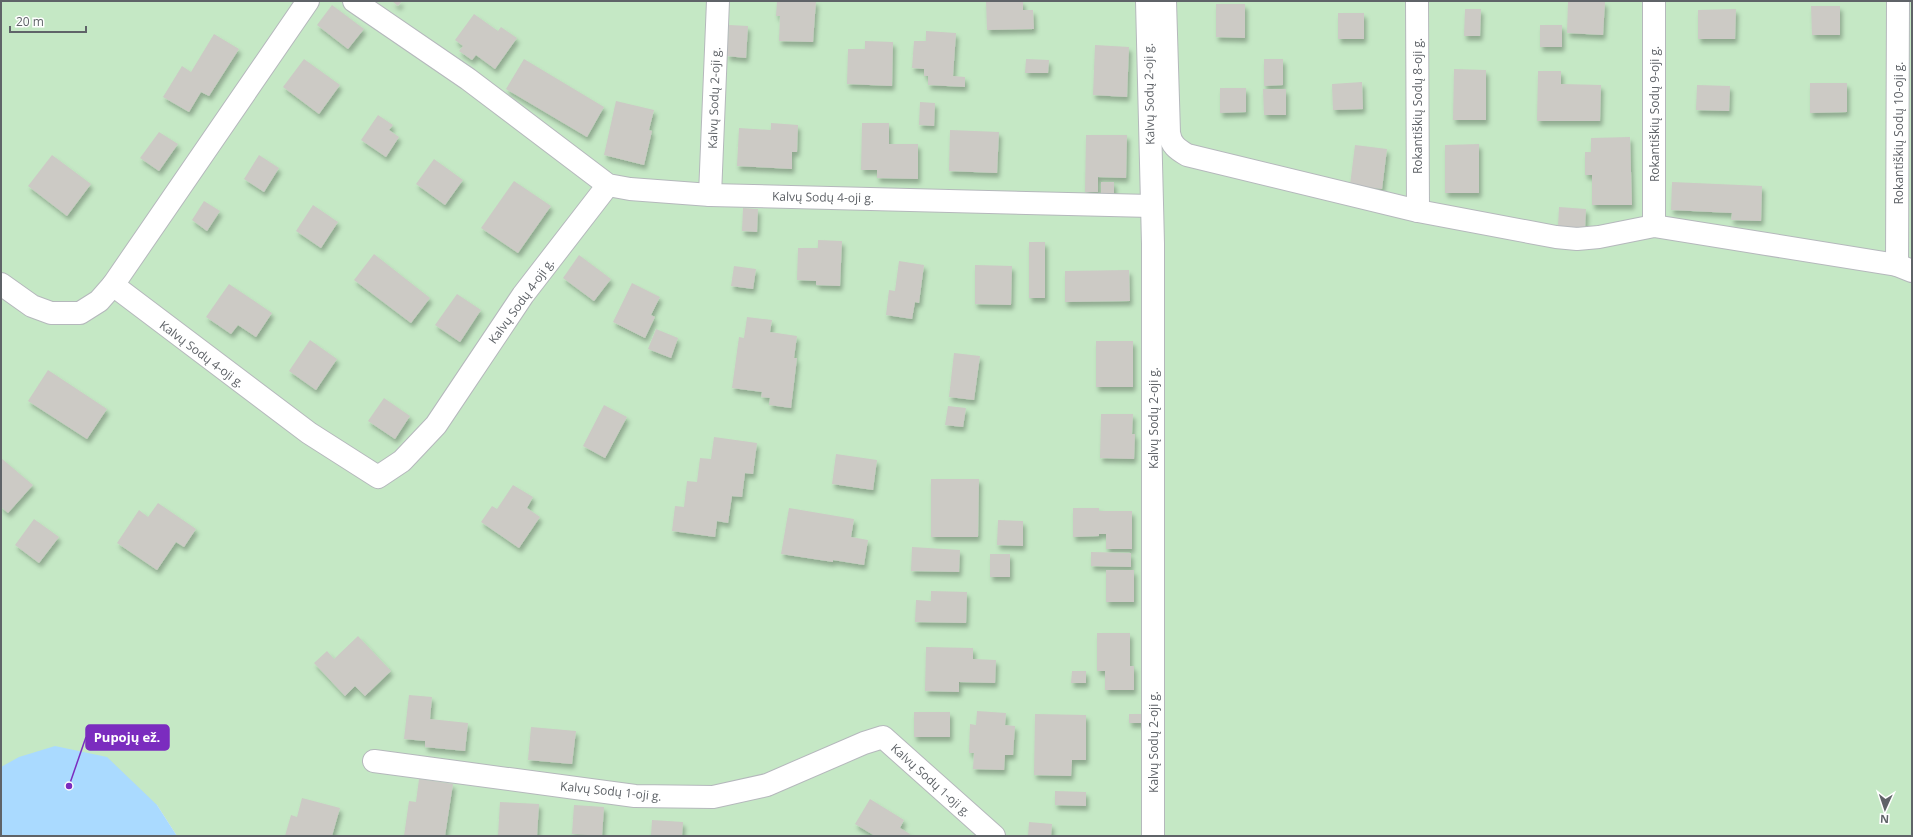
<svg xmlns="http://www.w3.org/2000/svg" width="1913" height="837" font-family="'Open Sans',sans-serif">
	<style>
		.green { fill: #c5e8c5 }
		.water { fill: #aadaff }
		.building { fill: #cccac5; filter: url(#shadow) }
		.lines { fill: none; stroke-linecap: round; stroke-linejoin: round }
		.minor-casing { stroke: #b5b8bc; stroke-width: 24 }
		.minor { stroke: #fff; stroke-width: 22 }
		.labels { text-anchor: middle; dominant-baseline: central; stroke-width: 3; stroke-linejoin: round; paint-order: stroke }
		.street-label { font-size: 12px; fill: #5f6368; stroke: #fff }
		.leader { fill: none; stroke: #7b2cbf; stroke-width: 1.5 }
		.callout-dot { fill: #7b2cbf; stroke: #fff; stroke-width: 1.5 }
		.callout { fill: #7b2cbf; stroke: #7b2cbf; stroke-width: 1.5 }
		.callout-label { font-size: 13px; text-anchor: middle; font-weight: bold; fill: #fff }
	</style>
	<defs>
		<filter id="shadow"><feDropShadow dx="2.5" dy="4.5" stdDeviation="2" flood-color="#0004"/></filter>
	</defs>
	<rect width="100%" height="100%" fill="#f1efe8"/>
	<path class="green" d="M 1,1 L 1912,1 L 1912,836 L 177,836 L 157,805 L 1,767 Z"/>
	<path class="water" d="M 55,746 L 107,757 L 157,805 L 177,836 L 1,836 L 1,767 L 19,757 Z"/>
	<g class="building">
		<path d="M 392,1 L 402,1 L 398,6 Z"/>
		<path d="M 777,1 L 816,1 L 813,42 L 779,41 L 780,16 L 776,16 Z"/>
		<path d="M 986,1 L 1023,1 L 1023,10 L 1033,10 L 1034,29 L 987,30 Z"/>
		<path d="M 1568,1 L 1605,2 L 1603,35 L 1567,33 Z"/>
		<path d="M 1216,4 L 1245,4 L 1245,38 L 1216,37 Z"/>
		<path d="M 332,5 L 364,29 L 348,49 L 317,25 Z"/>
		<path d="M 1811,6 L 1840,6 L 1840,35 L 1812,35 Z"/>
		<path d="M 1465,9 L 1481,9 L 1480,36 L 1464,36 Z"/>
		<path d="M 1736,9 L 1735,39 L 1698,39 L 1698,10 Z"/>
		<rect x="1338" y="13" width="26" height="26"/>
		<path d="M 474,14 L 498,31 L 501,27 L 517,38 L 495,69 L 476,55 L 472,60 L 459,51 L 463,46 L 455,40 Z"/>
		<path d="M 729,25 L 748,26 L 746,58 L 727,56 Z"/>
		<rect x="1540" y="25" width="22" height="22"/>
		<path d="M 926,31 L 956,33 L 953,76 L 965,77 L 965,87 L 928,85 L 928,76 L 924,76 L 924,69 L 912,68 L 914,41 L 926,41 Z"/>
		<path d="M 214,34 L 239,49 L 209,96 L 201,92 L 189,112 L 163,97 L 182,66 L 191,72 Z"/>
		<path d="M 865,41 L 893,42 L 892,86 L 847,84 L 848,49 L 865,49 Z"/>
		<path d="M 1095,45 L 1129,47 L 1127,97 L 1093,95 Z"/>
		<path d="M 304,59 L 340,85 L 319,114 L 283,87 Z"/>
		<path d="M 524,59 L 604,107 L 587,137 L 506,89 Z"/>
		<path d="M 1026,59 L 1049,60 L 1048,73 L 1025,73 Z"/>
		<path d="M 1264,59 L 1283,59 L 1283,85 L 1264,86 Z"/>
		<path d="M 1454,69 L 1486,70 L 1486,120 L 1453,120 Z"/>
		<path d="M 1538,71 L 1561,71 L 1561,84 L 1601,85 L 1600,121 L 1537,121 Z"/>
		<path d="M 1362,82 L 1363,109 L 1333,110 L 1332,84 Z"/>
		<path d="M 1810,83 L 1847,83 L 1847,112 L 1810,113 Z"/>
		<path d="M 1697,85 L 1730,86 L 1729,111 L 1696,110 Z"/>
		<path d="M 1220,88 L 1246,88 L 1246,112 L 1220,113 Z"/>
		<path d="M 1263,89 L 1286,89 L 1286,115 L 1264,115 Z"/>
		<path d="M 616,101 L 654,110 L 649,130 L 652,131 L 644,165 L 604,155 Z"/>
		<path d="M 920,102 L 935,103 L 934,126 L 919,125 Z"/>
		<path d="M 378,115 L 393,125 L 389,130 L 399,137 L 386,157 L 361,140 Z"/>
		<path d="M 771,123 L 798,125 L 797,152 L 792,152 L 792,169 L 737,166 L 739,128 L 771,130 Z"/>
		<path d="M 862,123 L 889,123 L 889,144 L 918,144 L 918,179 L 877,178 L 877,170 L 861,170 Z"/>
		<path d="M 950,130 L 999,132 L 997,173 L 949,171 Z"/>
		<path d="M 159,132 L 178,144 L 159,171 L 140,158 Z"/>
		<path d="M 1086,135 L 1127,135 L 1126,178 L 1098,177 L 1098,192 L 1085,192 Z"/>
		<path d="M 1630,137 L 1632,205 L 1592,205 L 1592,175 L 1585,175 L 1585,152 L 1591,152 L 1591,138 Z"/>
		<path d="M 1479,144 L 1479,193 L 1445,193 L 1445,145 Z"/>
		<path d="M 1355,145 L 1387,149 L 1382,189 L 1350,185 Z"/>
		<path d="M 52,155 L 91,184 L 67,216 L 28,186 Z"/>
		<path d="M 259,155 L 279,168 L 264,192 L 244,179 Z"/>
		<path d="M 434,159 L 463,180 L 445,205 L 416,184 Z"/>
		<path d="M 514,181 L 551,206 L 518,253 L 481,228 Z"/>
		<path d="M 1101,182 L 1114,182 L 1114,194 L 1101,193 Z"/>
		<path d="M 1672,182 L 1762,186 L 1761,221 L 1731,220 L 1732,213 L 1671,210 Z"/>
		<path d="M 204,201 L 220,211 L 207,231 L 192,220 Z"/>
		<path d="M 313,205 L 338,222 L 321,248 L 296,231 Z"/>
		<path d="M 1559,207 L 1586,209 L 1585,229 L 1558,227 Z"/>
		<path d="M 743,208 L 758,209 L 757,232 L 742,231 Z"/>
		<path d="M 818,240 L 842,241 L 840,286 L 816,285 L 816,281 L 797,280 L 798,248 L 818,248 Z"/>
		<rect x="1029" y="242" width="16" height="56"/>
		<path d="M 374,254 L 430,298 L 411,323 L 354,280 Z"/>
		<path d="M 579,255 L 611,279 L 594,301 L 563,278 Z"/>
		<path d="M 899,261 L 924,265 L 919,303 L 915,302 L 912,319 L 886,315 L 889,290 L 895,291 Z"/>
		<path d="M 975,265 L 1012,266 L 1011,305 L 975,304 Z"/>
		<path d="M 734,266 L 756,269 L 753,289 L 731,286 Z"/>
		<path d="M 1129,270 L 1130,301 L 1065,302 L 1065,271 Z"/>
		<path d="M 632,283 L 660,297 L 651,315 L 655,317 L 645,338 L 613,322 Z"/>
		<path d="M 229,284 L 272,313 L 256,337 L 238,325 L 231,334 L 206,317 Z"/>
		<path d="M 457,294 L 481,310 L 460,342 L 435,325 Z"/>
		<path d="M 747,317 L 772,320 L 770,332 L 797,336 L 794,358 L 797,358 L 791,408 L 769,405 L 770,398 L 761,397 L 762,392 L 732,388 L 739,337 L 744,338 Z"/>
		<path d="M 656,329 L 678,338 L 671,358 L 648,349 Z"/>
		<path d="M 310,340 L 337,359 L 316,390 L 289,371 Z"/>
		<rect x="1096" y="341" width="37" height="46"/>
		<path d="M 954,353 L 980,356 L 974,400 L 949,397 Z"/>
		<path d="M 48,370 L 107,409 L 87,439 L 28,401 Z"/>
		<path d="M 384,398 L 410,416 L 395,439 L 368,421 Z"/>
		<path d="M 604,405 L 627,417 L 605,458 L 583,446 Z"/>
		<path d="M 948,406 L 966,408 L 963,427 L 945,425 Z"/>
		<path d="M 1101,414 L 1133,414 L 1132,434 L 1135,434 L 1134,459 L 1100,458 Z"/>
		<path d="M 714,437 L 757,443 L 753,474 L 745,473 L 742,497 L 732,496 L 728,523 L 717,521 L 715,537 L 672,531 L 675,506 L 684,507 L 687,481 L 697,482 L 700,458 L 711,459 Z"/>
		<path d="M 836,454 L 877,460 L 873,490 L 832,484 Z"/>
		<path d="M 1,458 L 33,485 L 8,513 L 1,507 Z"/>
		<path d="M 931,479 L 979,479 L 978,537 L 931,537 Z"/>
		<path d="M 513,485 L 533,497 L 527,508 L 540,517 L 519,548 L 481,522 L 492,506 L 497,509 Z"/>
		<path d="M 158,503 L 196,529 L 184,547 L 176,542 L 157,570 L 117,543 L 139,510 L 148,517 Z"/>
		<path d="M 789,508 L 854,519 L 851,537 L 868,540 L 864,565 L 833,560 L 833,562 L 781,554 Z"/>
		<path d="M 1073,508 L 1099,508 L 1099,511 L 1132,511 L 1132,549 L 1106,549 L 1106,534 L 1099,534 L 1099,536 L 1073,537 Z"/>
		<path d="M 34,519 L 59,537 L 39,563 L 15,545 Z"/>
		<path d="M 998,520 L 1023,521 L 1023,546 L 997,545 Z"/>
		<path d="M 912,547 L 960,550 L 959,572 L 911,571 Z"/>
		<path d="M 1091,552 L 1131,553 L 1131,567 L 1091,566 Z"/>
		<rect x="990" y="554" width="20" height="23"/>
		<rect x="1106" y="570" width="28" height="32"/>
		<path d="M 931,591 L 967,592 L 966,623 L 915,622 L 916,600 L 931,601 Z"/>
		<path d="M 1097,633 L 1130,633 L 1130,666 L 1134,666 L 1134,690 L 1105,690 L 1105,671 L 1097,671 Z"/>
		<path d="M 358,636 L 391,671 L 365,696 L 355,686 L 345,696 L 314,663 L 327,651 L 334,659 Z"/>
		<path d="M 926,647 L 973,648 L 973,659 L 996,660 L 995,683 L 959,682 L 959,692 L 925,691 Z"/>
		<path d="M 1072,671 L 1086,671 L 1086,683 L 1071,683 Z"/>
		<path d="M 409,695 L 432,697 L 430,719 L 468,723 L 465,751 L 425,747 L 425,741 L 404,739 Z"/>
		<path d="M 977,711 L 1006,713 L 1005,725 L 1015,726 L 1013,755 L 1005,755 L 1004,770 L 973,769 L 974,753 L 969,753 L 970,724 L 976,725 Z"/>
		<rect x="914" y="712" width="36" height="25"/>
		<path d="M 1035,714 L 1086,715 L 1086,760 L 1072,760 L 1071,776 L 1034,775 Z"/>
		<rect x="1129" y="714" width="14" height="9"/>
		<path d="M 531,727 L 576,731 L 572,764 L 528,760 Z"/>
		<path d="M 419,779 L 453,784 L 445,836 L 404,836 L 409,801 L 416,802 Z"/>
		<path d="M 1055,791 L 1086,792 L 1086,806 L 1055,805 Z"/>
		<path d="M 302,798 L 340,808 L 332,836 L 285,836 L 291,815 L 297,817 Z"/>
		<path d="M 870,799 L 904,820 L 900,828 L 910,834 L 909,836 L 875,836 L 855,824 Z"/>
		<path d="M 500,802 L 539,804 L 537,836 L 498,836 Z"/>
		<path d="M 574,805 L 604,807 L 602,836 L 572,834 Z"/>
		<path d="M 652,820 L 683,822 L 682,836 L 651,836 Z"/>
		<path d="M 1029,822 L 1052,824 L 1051,836 L 1028,836 Z"/>
	</g>
	<g class="lines">
		<defs>
			<g id="minor">
				<path d="M 354,1 L 468,79 L 608,185 L 630,189 L 710,195 L 1151,206"/>
				<path d="M 1147,1 L 1153,244 L 1153,836"/>
				<path d="M 1165,1 L 1169,133 C 1171,145 1177,149 1187,155 L 1418,211 L 1556,237 L 1577,239 L 1599,237 L 1654,226 L 1897,265 L 1912,271"/>
				<path d="M 1417,1 L 1418,211"/>
				<path d="M 1654,1 L 1654,226"/>
				<path d="M 710,195 L 718,1"/>
				<path d="M 1897,265 L 1898,1"/>
				<path d="M 1,284 L 32,306 L 51,313 L 80,313 L 99,301 L 113,285 L 308,1"/>
				<path d="M 113,285 L 309,433 L 378,477 L 402,461 L 436,425 L 523,295 L 608,185"/>
				<path d="M 374,761 L 635,796 L 713,797 L 767,785 L 864,743 L 883,737 L 994,836"/>
			</g>
		</defs>
		<use href="#minor" class="minor-casing"/>
		<use href="#minor" class="minor"/>
	</g>
	<g class="labels">
		<g class="street-label">
			<text transform="translate(1149 94) rotate(-91)">Kalvų Sodų 2-oji g.</text>
			<text transform="translate(714 98) rotate(-88)">Kalvų Sodų 2-oji g.</text>
			<text transform="translate(1417 106) rotate(-90)">Rokantiškių Sodų 8-oji g.</text>
			<text transform="translate(1654 114) rotate(-90)">Rokantiškių Sodų 9-oji g.</text>
			<text transform="translate(1898 133) rotate(-90)">Rokantiškių Sodų 10-oji g.</text>
			<text transform="translate(823 197) rotate(1)">Kalvų Sodų 4-oji g.</text>
			<text transform="translate(521 301) rotate(-54)">Kalvų Sodų 4-oji g.</text>
			<text transform="translate(202 354) rotate(37)">Kalvų Sodų 4-oji g.</text>
			<text transform="translate(1153 418) rotate(-90)">Kalvų Sodų 2-oji g.</text>
			<text transform="translate(1153 742) rotate(-90)">Kalvų Sodų 2-oji g.</text>
			<text transform="translate(931 780) rotate(42)">Kalvų Sodų 1-oji g.</text>
			<text transform="translate(611 791) rotate(6)">Kalvų Sodų 1-oji g.</text>
		</g>
	</g>
	<path class="leader" d="M69 786L86 737"/>
	<circle class="callout-dot" cx="69" cy="786" r="4"/>
	<rect class="callout" x="86" y="725" width="83" height="25" rx="4"/>
	<g class="callout-label">
		<text x="127" y="742">Pupojų ež.</text>
	</g>
	<rect width="1913" height="837" fill="none" stroke="#5f6368" stroke-width="4"/>
	<g transform="translate(1885 809) rotate(183)" stroke="#ffffff" stroke-width="3" paint-order="stroke">
	<path d="M0-3L7 15L0 10L-7 15Z" fill="#5f6368"/>
	<text y="-6" font-size="11" font-weight="bold" text-anchor="middle" fill="#5f6368">N</text>
	</g>
	<path d="M10 26v6h76v-6" fill="none" stroke="#5f6368" stroke-width="2"/>
	<text x="16" y="26" font-size="12" fill="#5f6368" stroke="#ffffff" stroke-width="3" paint-order="stroke">20 m</text>
</svg>
